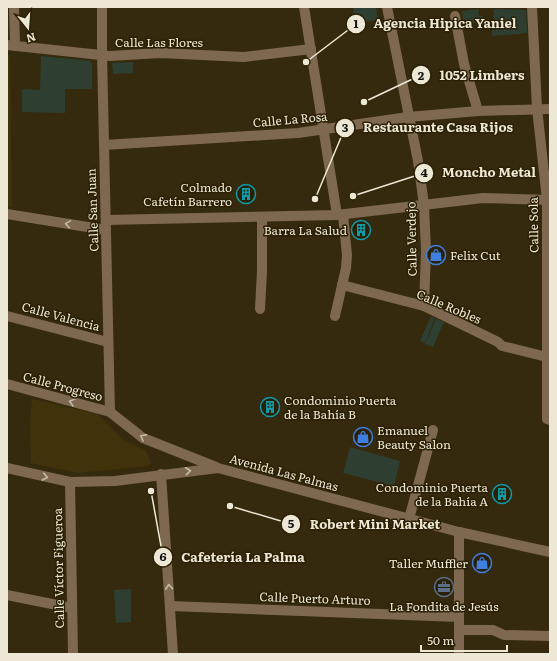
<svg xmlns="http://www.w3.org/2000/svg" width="557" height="661" font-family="Literata,serif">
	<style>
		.built { fill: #40320b }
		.green { fill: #2e3f32 }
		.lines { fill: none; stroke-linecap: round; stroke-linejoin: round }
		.minor { stroke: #7f6850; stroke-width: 10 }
		.oneway { stroke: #c6bba7 }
		.labels { text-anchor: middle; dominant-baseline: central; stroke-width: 3; stroke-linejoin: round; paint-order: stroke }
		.street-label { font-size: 12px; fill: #ede7d6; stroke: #2b2003 }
		.poi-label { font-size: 12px; fill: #ede7d6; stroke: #2b2003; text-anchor: end }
		.leader { fill: none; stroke: #ede7d6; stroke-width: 1.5 }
		.callout-dot { fill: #ede7d6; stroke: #2b2003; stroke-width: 1.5 }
		.mark-label { font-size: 12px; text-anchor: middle; font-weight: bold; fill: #111 }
		.callout-label { font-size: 13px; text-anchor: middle; font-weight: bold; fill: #ede7d6; stroke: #2b2003; stroke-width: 3; stroke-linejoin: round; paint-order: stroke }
	</style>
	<rect width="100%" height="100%" fill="#352a0d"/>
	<g class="built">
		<path d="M 7,55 L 10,55 L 12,207 L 7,206 Z"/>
		<path d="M 32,399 L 97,414 L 124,440 L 145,450 L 151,462 L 148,466 L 78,473 L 31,463 L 30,426 Z"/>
	</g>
	<g class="green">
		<path d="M 353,7 L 376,7 L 378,20 L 355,23 Z"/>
		<path d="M 478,9 L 479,16 L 483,16 L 484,22 L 463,23 L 462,11 Z"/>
		<path d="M 494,9 L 526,10 L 527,33 L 492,36 Z"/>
		<path d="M 41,56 L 90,61 L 92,64 L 92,89 L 65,89 L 65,113 L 22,112 L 22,89 L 40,90 Z"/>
		<path d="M 133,62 L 133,73 L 113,74 L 112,63 Z"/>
		<path d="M 431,316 L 435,318 L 425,343 L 420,341 Z"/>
		<path d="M 436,319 L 444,322 L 433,347 L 425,344 Z"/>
		<path d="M 350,447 L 400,461 L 394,486 L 343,473 Z"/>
		<path d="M 131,589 L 131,622 L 116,623 L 114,590 Z"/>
	</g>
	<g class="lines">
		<g class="minor">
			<path d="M 14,7 L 15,46"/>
			<path d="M 102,7 L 102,54 L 110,412"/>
			<path d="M 304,7 L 337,215"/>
			<path d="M 387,7 L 418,161 L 424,205 L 426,251 L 424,306"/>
			<path d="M 532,7 L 537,108 L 547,200 L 547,419 L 550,420"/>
			<path d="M 455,16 L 464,64 L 478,111"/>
			<path d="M 7,45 L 110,56 L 160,53 L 244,57 L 311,49"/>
			<path d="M 104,145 L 298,133 L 408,117 L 478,111 L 550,109"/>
			<path d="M 7,214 L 106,230"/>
			<path d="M 106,220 L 337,215 L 483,198 L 550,200"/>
			<path d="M 342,285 L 424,306 L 498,342 L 502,346 L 547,357"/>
			<path d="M 260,309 L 262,271 L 262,217"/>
			<path d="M 7,316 L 108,342"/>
			<path d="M 335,316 L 346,268 L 347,255 L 343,215"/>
			<path d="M 7,384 L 110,412 L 143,438 L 216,467"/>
			<path d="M 7,468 L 70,482 L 115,481 L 218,468 L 459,532 L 550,552"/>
			<path d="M 161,474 L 173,654"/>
			<path d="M 70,482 L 73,654"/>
			<path d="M 409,519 L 433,430"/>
			<path d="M 459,532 L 459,654"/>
			<path d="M 7,595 L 72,608"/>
			<path d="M 170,606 L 459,617"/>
			<path d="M 459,630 L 493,630 L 504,635 L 550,636"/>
		</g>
	</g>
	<defs><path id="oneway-chevron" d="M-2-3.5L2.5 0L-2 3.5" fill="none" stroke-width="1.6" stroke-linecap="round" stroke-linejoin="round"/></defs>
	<g class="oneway">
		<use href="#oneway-chevron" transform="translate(68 224) rotate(-171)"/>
		<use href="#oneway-chevron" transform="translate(72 402) rotate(-165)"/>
		<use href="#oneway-chevron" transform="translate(143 437) rotate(-152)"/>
		<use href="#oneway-chevron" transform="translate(188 471) rotate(-6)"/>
		<use href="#oneway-chevron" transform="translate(45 477) rotate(13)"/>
		<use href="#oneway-chevron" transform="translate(169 587) rotate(-94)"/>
	</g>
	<defs>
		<symbol id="building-ring" viewBox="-11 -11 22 22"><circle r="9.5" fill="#2b2003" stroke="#0f9aa8" stroke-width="1.5"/><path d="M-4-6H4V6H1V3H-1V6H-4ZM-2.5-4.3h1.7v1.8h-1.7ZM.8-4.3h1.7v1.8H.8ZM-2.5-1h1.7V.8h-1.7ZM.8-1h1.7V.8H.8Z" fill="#0f9aa8"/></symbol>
		<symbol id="shop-ring" viewBox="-11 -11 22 22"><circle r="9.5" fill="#2b2003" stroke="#3f7fe0" stroke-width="1.5"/><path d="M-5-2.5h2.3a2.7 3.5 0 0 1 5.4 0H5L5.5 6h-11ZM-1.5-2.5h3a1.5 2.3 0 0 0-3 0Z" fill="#3f7fe0"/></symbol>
		<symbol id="office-ring" viewBox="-11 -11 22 22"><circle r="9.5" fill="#2b2003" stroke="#5c6f8a" stroke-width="1.5"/><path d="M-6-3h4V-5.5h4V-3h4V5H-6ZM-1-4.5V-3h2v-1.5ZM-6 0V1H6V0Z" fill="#5c6f8a"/></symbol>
	</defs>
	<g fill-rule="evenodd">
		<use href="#building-ring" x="235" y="183" width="22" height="22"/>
		<use href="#building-ring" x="350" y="219" width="22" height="22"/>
		<use href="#shop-ring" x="425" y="244" width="22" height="22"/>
		<use href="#building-ring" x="259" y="396" width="22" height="22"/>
		<use href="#shop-ring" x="352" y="426" width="22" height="22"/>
		<use href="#building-ring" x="491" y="483" width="22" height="22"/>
		<use href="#shop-ring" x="471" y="552" width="22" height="22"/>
		<use href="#office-ring" x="433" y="576" width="22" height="22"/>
	</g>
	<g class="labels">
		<g class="street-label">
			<text x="159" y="42">Calle Las Flores</text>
			<text transform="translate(290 119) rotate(-5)">Calle La Rosa</text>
			<text transform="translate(92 210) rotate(-92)">Calle San Juan</text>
			<text transform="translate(533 225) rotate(-91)">Calle Sola</text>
			<text transform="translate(411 239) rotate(-91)">Calle Verdejo</text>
			<text transform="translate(449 306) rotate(23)">Calle Robles</text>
			<text transform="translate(61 316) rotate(15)">Calle Valencia</text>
			<text transform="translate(63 386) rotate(15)">Calle Progreso</text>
			<text transform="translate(284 472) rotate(15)">Avenida Las Palmas</text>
			<text transform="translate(58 568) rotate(-91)">Calle Víctor Figueroa</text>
			<text transform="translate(315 598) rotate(2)">Calle Puerto Arturo</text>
		</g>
		<g class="poi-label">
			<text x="232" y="187">Colmado<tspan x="232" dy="14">Cafetín Barrero</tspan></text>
			<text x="347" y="230">Barra La Salud</text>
			<text x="450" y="255" text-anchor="start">Felix Cut</text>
			<text x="284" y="400" text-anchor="start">Condominio Puerta<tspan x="284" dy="14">de la Bahía B</tspan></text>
			<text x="377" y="430" text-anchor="start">Emanuel<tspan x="377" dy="14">Beauty Salon</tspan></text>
			<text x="488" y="487">Condominio Puerta<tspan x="488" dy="14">de la Bahía A</tspan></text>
			<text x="468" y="563">Taller Muffler</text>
			<text x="444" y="606" text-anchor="middle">La Fondita de Jesús</text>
		</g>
	</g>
	<path class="leader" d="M306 62L356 24M364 102L421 75M315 199L345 128M353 196L424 173M230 506L291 524M151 491L163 557"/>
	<g class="callout-dot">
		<circle cx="306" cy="62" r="4"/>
		<circle cx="364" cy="102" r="4"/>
		<circle cx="315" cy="199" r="4"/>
		<circle cx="353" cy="196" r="4"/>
		<circle cx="230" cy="506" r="4"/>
		<circle cx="151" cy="491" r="4"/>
		<circle cx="356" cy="24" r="10"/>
		<circle cx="421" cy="75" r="10"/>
		<circle cx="345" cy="128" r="10"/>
		<circle cx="424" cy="173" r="10"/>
		<circle cx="291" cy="524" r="10"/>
		<circle cx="163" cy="557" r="10"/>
	</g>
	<g class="mark-label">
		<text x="356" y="28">1</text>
		<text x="421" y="80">2</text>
		<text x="345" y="132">3</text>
		<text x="424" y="177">4</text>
		<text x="291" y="528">5</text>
		<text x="163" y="561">6</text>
	</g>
	<g class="callout-label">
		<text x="445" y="28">Agencia Hipica Yaniel</text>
		<text x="482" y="80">1052 Limbers</text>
		<text x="438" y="132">Restaurante Casa Rijos</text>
		<text x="489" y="177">Moncho Metal</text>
		<text x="375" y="529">Robert Mini Market</text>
		<text x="243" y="562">Cafetería La Palma</text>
	</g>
	<rect width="557" height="661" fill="none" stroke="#ede7d6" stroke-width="16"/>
	<g transform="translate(28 28) rotate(163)" stroke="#2b2003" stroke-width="3" paint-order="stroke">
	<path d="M0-3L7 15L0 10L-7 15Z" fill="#ede7d6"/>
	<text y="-6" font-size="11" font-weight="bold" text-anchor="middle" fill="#ede7d6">N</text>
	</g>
	<path d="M421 645v6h86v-6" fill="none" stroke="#ede7d6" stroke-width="2"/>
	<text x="427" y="645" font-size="12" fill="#ede7d6" stroke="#2b2003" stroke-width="3" paint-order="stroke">50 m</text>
</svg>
